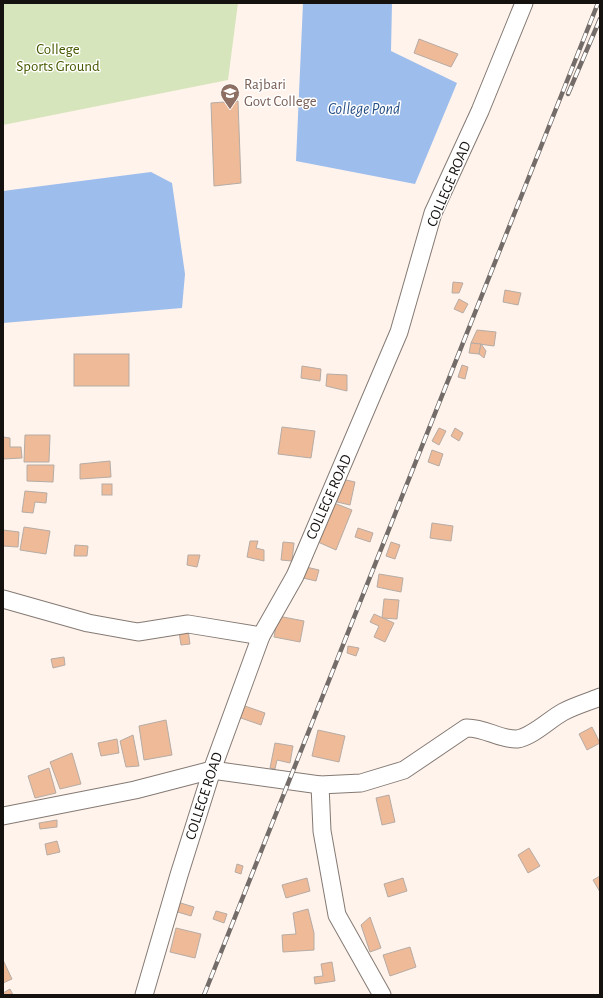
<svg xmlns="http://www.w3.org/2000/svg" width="603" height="998" font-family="'Alegreya Sans',sans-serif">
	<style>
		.green { fill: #d6e5bb }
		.water { fill: #9dbdec }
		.building { fill: #eeba97; stroke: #b6aca5 }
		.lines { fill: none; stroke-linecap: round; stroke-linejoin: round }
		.street-casing { stroke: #847a74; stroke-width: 19 }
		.street { stroke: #fff; stroke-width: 17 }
		.rail-casing { stroke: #736c68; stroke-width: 4.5 }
		.rail { stroke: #fff; stroke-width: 3; stroke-dasharray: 9; stroke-linecap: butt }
		.labels { text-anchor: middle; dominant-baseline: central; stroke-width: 3; stroke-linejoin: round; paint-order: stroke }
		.park-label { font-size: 15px; fill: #465a01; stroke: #fff }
		.education-label { font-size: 15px; fill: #785e54; stroke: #fff; text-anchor: start }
		.street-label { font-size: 15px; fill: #15110f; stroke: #fff }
		.water-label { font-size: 16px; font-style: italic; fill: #254e87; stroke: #fff }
	</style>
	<rect width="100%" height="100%" fill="#fff3ec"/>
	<path class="green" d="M 3,3 L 238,3 L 228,80 L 3,125 Z"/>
	<g class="water">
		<path d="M 303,3 L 392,3 L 391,51 L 457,83 L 415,184 L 296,161 Z"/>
		<path d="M 151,172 L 172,183 L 185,274 L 182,308 L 3,323 L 3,191 Z"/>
	</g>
	<g class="building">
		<path d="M 419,39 L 458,54 L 451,67 L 414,53 Z"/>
		<path d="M 238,101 L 241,183 L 214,186 L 211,103 Z"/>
		<path d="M 453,282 L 463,283 L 459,293 L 452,293 Z"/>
		<path d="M 505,290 L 521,293 L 518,305 L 503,302 Z"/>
		<path d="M 459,299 L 468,304 L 463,313 L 454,309 Z"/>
		<path d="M 477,330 L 496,332 L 494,346 L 471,343 Z"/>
		<path d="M 471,343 L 481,344 L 479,354 L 469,353 Z"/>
		<path d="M 481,344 L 486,351 L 484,358 L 479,354 Z"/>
		<rect x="74" y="354" width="55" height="32"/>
		<path d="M 462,365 L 468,367 L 465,379 L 458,377 Z"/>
		<path d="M 302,366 L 321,369 L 320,381 L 301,378 Z"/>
		<path d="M 327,374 L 347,375 L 347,391 L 326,386 Z"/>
		<path d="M 282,427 L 315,431 L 311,458 L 278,454 Z"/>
		<path d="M 439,428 L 446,431 L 439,445 L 432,441 Z"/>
		<path d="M 455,428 L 463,433 L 459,441 L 451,436 Z"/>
		<path d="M 25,435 L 50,435 L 49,462 L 24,462 Z"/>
		<path d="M 3,437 L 10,438 L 10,447 L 21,447 L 22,458 L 3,459 Z"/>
		<path d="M 432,450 L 443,454 L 439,466 L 428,462 Z"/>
		<path d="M 110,461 L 111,477 L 80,479 L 80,464 Z"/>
		<path d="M 27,465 L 54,465 L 53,482 L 27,481 Z"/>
		<path d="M 342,479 L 355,482 L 350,505 L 337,502 Z"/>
		<rect x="102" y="484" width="10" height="11"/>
		<path d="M 25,491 L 47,493 L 46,503 L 35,502 L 33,513 L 22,512 Z"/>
		<path d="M 334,503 L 352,510 L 336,550 L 318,542 Z"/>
		<path d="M 432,523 L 453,526 L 451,541 L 430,538 Z"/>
		<path d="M 24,527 L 50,531 L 46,554 L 20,550 Z"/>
		<path d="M 358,528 L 373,533 L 370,542 L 355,537 Z"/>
		<path d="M 3,530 L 19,532 L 18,547 L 3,546 Z"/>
		<path d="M 250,541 L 258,541 L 256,548 L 264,550 L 264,561 L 247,557 Z"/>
		<path d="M 283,542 L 294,543 L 292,561 L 281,560 Z"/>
		<path d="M 391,542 L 400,545 L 395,559 L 386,556 Z"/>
		<path d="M 75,545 L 88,546 L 87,556 L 74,556 Z"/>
		<path d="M 188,555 L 200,555 L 197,567 L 187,565 Z"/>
		<path d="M 306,567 L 319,570 L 316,581 L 303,578 Z"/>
		<path d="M 379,574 L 403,578 L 401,592 L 377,587 Z"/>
		<path d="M 384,599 L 399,600 L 397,619 L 382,618 Z"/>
		<path d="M 374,614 L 394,623 L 385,642 L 374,637 L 379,626 L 370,622 Z"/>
		<path d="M 278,616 L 304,621 L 300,642 L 274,637 Z"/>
		<path d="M 188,630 L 190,644 L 181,645 L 179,632 Z"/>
		<path d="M 348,646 L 359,648 L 356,656 L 347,653 Z"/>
		<path d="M 64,657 L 65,665 L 53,668 L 51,659 Z"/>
		<path d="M 242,705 L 265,713 L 261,725 L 238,717 Z"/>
		<path d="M 166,720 L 172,755 L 144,760 L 139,726 Z"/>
		<path d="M 592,727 L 600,743 L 587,750 L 579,734 Z"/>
		<path d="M 318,730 L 345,736 L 339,762 L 312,756 Z"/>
		<path d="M 133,735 L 139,766 L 126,767 L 120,741 Z"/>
		<path d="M 117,739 L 119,753 L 101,756 L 98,743 Z"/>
		<path d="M 275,743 L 293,746 L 290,763 L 277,760 L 275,769 L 270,768 Z"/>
		<path d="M 72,753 L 81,784 L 60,789 L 50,762 Z"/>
		<path d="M 49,768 L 56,793 L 35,798 L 28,776 Z"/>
		<path d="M 389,795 L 395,822 L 382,825 L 376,798 Z"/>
		<path d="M 57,820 L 57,827 L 40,829 L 39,823 Z"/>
		<path d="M 57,841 L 60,852 L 47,855 L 45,844 Z"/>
		<path d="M 529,848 L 540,866 L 528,873 L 518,855 Z"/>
		<path d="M 237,864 L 243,866 L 241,874 L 235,872 Z"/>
		<path d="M 600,876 L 600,892 L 593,880 Z"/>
		<path d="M 307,878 L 310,891 L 286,898 L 282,885 Z"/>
		<path d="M 403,878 L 407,891 L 388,897 L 384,884 Z"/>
		<path d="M 174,901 L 194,907 L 191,916 L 171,910 Z"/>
		<path d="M 308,909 L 314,933 L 314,950 L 283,952 L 282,935 L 296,934 L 293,913 Z"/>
		<path d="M 216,911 L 227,914 L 224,923 L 213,919 Z"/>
		<path d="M 370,917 L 381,948 L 370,952 L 361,925 Z"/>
		<path d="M 176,928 L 201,934 L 195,958 L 170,952 Z"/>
		<path d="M 410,947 L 416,967 L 390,976 L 383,955 Z"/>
		<path d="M 3,960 L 12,979 L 3,983 Z"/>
		<path d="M 332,962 L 335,981 L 315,984 L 314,977 L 323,976 L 321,964 Z"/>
		<path d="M 10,989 L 13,995 L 3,995 L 3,993 Z"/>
	</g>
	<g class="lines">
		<defs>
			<g id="street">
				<path d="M 3,599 L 88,623 L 138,632 L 188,624 L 261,636"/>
				<path d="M 320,785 L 322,831 L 337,915 L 382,995"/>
				<path d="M 3,816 L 135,790 L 212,770 L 320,785 L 361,783 L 404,770 L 466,728 C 484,727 500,740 517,739 C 532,737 550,719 563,712 C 574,706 588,702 600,697"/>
				<path d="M 144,995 L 179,875 L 212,770 L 261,636 L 295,576 L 399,332 L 433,213 L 480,111 L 524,3"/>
			</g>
		</defs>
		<use href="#street" class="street-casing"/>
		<use href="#street" class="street"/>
		<defs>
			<g id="rail">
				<path d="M 568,94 L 600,19"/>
				<path d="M 204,995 L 598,3"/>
			</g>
		</defs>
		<use href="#rail" class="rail-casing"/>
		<use href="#rail" class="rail"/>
	</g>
	<defs>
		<symbol id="university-pin" viewBox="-11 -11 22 30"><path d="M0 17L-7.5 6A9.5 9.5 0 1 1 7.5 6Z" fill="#8d6e63" stroke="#fff"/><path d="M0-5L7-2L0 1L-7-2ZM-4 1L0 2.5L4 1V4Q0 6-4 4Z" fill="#fff"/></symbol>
	</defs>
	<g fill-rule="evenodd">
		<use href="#university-pin" x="219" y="82" width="22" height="30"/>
	</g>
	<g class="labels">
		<g class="park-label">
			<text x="58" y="49">College<tspan x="58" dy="17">Sports Ground</tspan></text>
		</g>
		<g class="education-label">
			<text x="244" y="84">Rajbari<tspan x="244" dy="17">Govt College</tspan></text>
		</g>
		<g class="street-label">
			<text transform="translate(449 184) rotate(-67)">COLLEGE ROAD</text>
			<text transform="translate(329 497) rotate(-66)">COLLEGE ROAD</text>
			<text transform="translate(204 796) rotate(-72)">COLLEGE ROAD</text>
		</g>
		<g class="water-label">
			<text x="364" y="109">College Pond</text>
		</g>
	</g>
	<rect width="603" height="998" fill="none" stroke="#15110f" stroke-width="8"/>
</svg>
